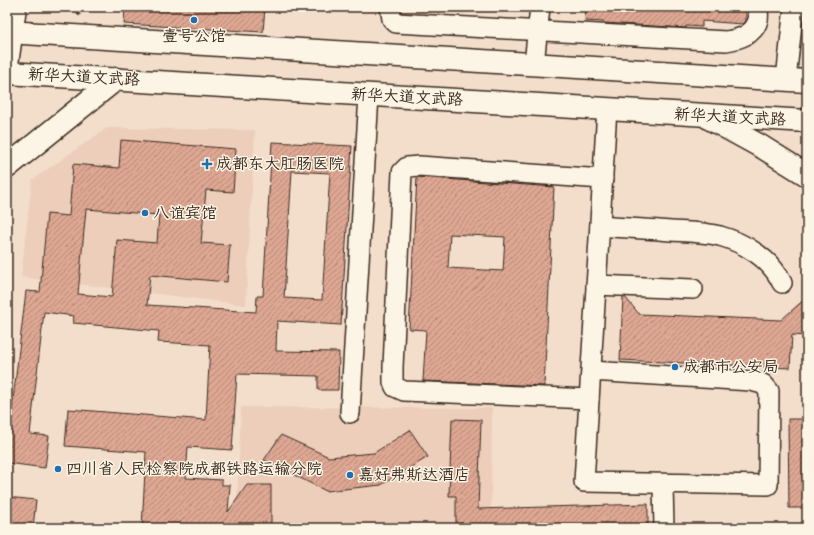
<svg xmlns="http://www.w3.org/2000/svg" width="814" height="535" font-family="Caveat,'LXGW WenKai TC',sans-serif">
	<style>
		.built { fill: #eccebb }
		.building { fill: url(#building-hatch); stroke: #3b2a1e; fill-rule: evenodd }
		.lines { fill: none; stroke-linecap: round; stroke-linejoin: round }
		.minor-casing { stroke: #3b2a1e; stroke-width: 22 }
		.major-casing { stroke: #3b2a1e; stroke-width: 25 }
		.path { stroke: #3b2a1e; stroke-width: 2.5; stroke-dasharray: 4 3; stroke-linecap: butt }
		.minor { stroke: #fcf5e5; stroke-width: 19 }
		.major { stroke: #fcf5e5; stroke-width: 22 }
		.poi-dot { fill: #1f6fb2; stroke: #fcf5e5; stroke-width: 1.5 }
		.labels { text-anchor: middle; dominant-baseline: central; stroke-width: 3; stroke-linejoin: round; paint-order: stroke }
		.poi-label { font-size: 16px; fill: #3b2a1e; stroke: #fcf5e5; text-anchor: start }
		.street-label { font-size: 16px; fill: #3b2a1e; stroke: #fcf5e5 }
	</style>
	<defs>
		<pattern id="building-hatch" width="6" height="6" patternUnits="userSpaceOnUse"><rect width="6" height="6" fill="#dda793"/><path d="M-1 1l2-2M0 6l6-6M5 7l2-2" fill="none" stroke="#b48877"/></pattern>
	</defs>
	<rect width="100%" height="100%" fill="#f3decc"/>
	<filter id="ink" filterUnits="userSpaceOnUse"><feTurbulence type="fractalNoise" baseFrequency=".025" numOctaves="2"/><feDisplacementMap in="SourceGraphic" scale="8" xChannelSelector="R" yChannelSelector="G"/><feConvolveMatrix kernelMatrix="1 2 1 2 8 2 1 2 1" color-interpolation-filters="sRGB"/></filter>
	<g filter="url(#ink)">
		<g class="built">
			<path d="M 107,128 L 255,130 L 246,305 L 21,277 L 32,180 Z"/>
			<path d="M 241,407 L 492,408 L 491,528 L 236,528 Z"/>
		</g>
		<g class="building">
			<path d="M 125,7 L 265,7 L 263,32 L 124,24 Z"/>
			<path d="M 586,7 L 746,7 L 746,21 L 743,24 L 702,21 L 702,27 L 686,26 L 686,28 L 604,23 L 604,22 L 585,21 Z"/>
			<path d="M 121,140 L 236,149 L 233,192 L 206,190 L 201,243 L 230,245 L 227,282 L 150,275 L 147,305 L 256,312 L 257,296 L 263,296 L 272,142 L 352,146 L 341,325 L 277,321 L 276,351 L 339,352 L 338,390 L 318,390 L 318,376 L 237,374 L 232,450 L 188,447 L 186,478 L 222,480 L 222,485 L 230,485 L 228,512 L 247,485 L 271,485 L 271,528 L 142,528 L 146,452 L 65,446 L 68,409 L 206,420 L 210,345 L 158,342 L 159,331 L 73,323 L 74,316 L 44,312 L 30,434 L 49,436 L 45,468 L 7,463 L 7,450 L 26,291 L 40,292 L 47,214 L 69,216 L 73,164 L 119,168 ZM 292,171 L 330,173 L 322,300 L 284,298 ZM 86,209 L 159,215 L 157,243 L 117,240 L 112,297 L 78,294 Z"/>
			<path d="M 417,177 L 554,187 L 544,386 L 423,381 L 426,330 L 409,329 ZM 450,234 L 505,237 L 503,271 L 448,268 Z"/>
			<path d="M 623,297 L 625,297 L 639,314 L 781,320 L 807,297 L 807,336 L 792,335 L 790,368 L 620,360 Z"/>
			<path d="M 452,419 L 481,420 L 478,509 L 648,504 L 648,528 L 456,528 L 456,496 L 449,496 Z"/>
			<path d="M 788,419 L 807,419 L 807,508 L 789,508 Z"/>
			<path d="M 410,430 L 428,457 L 381,485 L 326,491 L 264,460 L 281,435 L 329,457 L 374,453 Z"/>
			<path d="M 7,497 L 36,500 L 33,528 L 7,528 Z"/>
		</g>
		<g class="lines">
			<defs>
				<g id="minor">
					<path d="M 390,7 L 392,19 L 396,23 L 726,41 C 739,39 754,35 758,20 C 759,17 758,11 758,7"/>
					<path d="M 534,64 L 540,7"/>
					<path d="M 786,79 L 794,7"/>
					<path d="M 600,226 C 623,228 647,229 671,231 C 687,232 704,232 720,236 C 745,243 771,259 782,283"/>
					<path d="M 596,285 L 693,289"/>
					<path d="M 591,371 L 751,381 L 763,384 L 769,391 L 768,485 L 584,482 L 607,109"/>
					<path d="M 589,399 L 404,391 L 395,387 L 393,382 L 393,367 L 402,172 L 407,167 L 419,166 L 603,179"/>
					<path d="M 350,413 L 369,95"/>
					<path d="M 663,484 L 664,528"/>
				</g>
				<g id="major">
					<path d="M 7,32 L 807,81"/>
					<path d="M 7,64 L 15,7"/>
					<path d="M 7,73 L 807,121"/>
					<path d="M 709,118 L 762,147 L 807,175"/>
					<path d="M 7,167 L 116,79"/>
				</g>
			</defs>
			<use href="#minor" class="minor-casing"/>
			<use href="#major" class="major-casing"/>
			<path class="path" d="M 73,7 L 81,17"/>
			<use href="#minor" class="minor"/>
			<use href="#major" class="major"/>
		</g>
	</g>
	<g class="poi-dot">
		<circle cx="194" cy="20" r="4"/>
		<path d="M205 158h4v4h4v4h-4v4h-4v-4h-4v-4h4z"/>
		<circle cx="145" cy="213" r="4"/>
		<circle cx="675" cy="367" r="4"/>
		<circle cx="58" cy="469" r="4"/>
		<circle cx="350" cy="475" r="4"/>
	</g>
	<g class="labels">
		<g class="poi-label">
			<text x="194" y="36" text-anchor="middle">壹号公馆</text>
			<text x="216" y="164">成都东大肛肠医院</text>
			<text x="153" y="213">八谊宾馆</text>
			<text x="683" y="367">成都市公安局</text>
			<text x="66" y="469">四川省人民检察院成都铁路运输分院</text>
			<text x="358" y="475">嘉好弗斯达酒店</text>
		</g>
		<g class="street-label">
			<text transform="translate(84 77) rotate(3)">新华大道文武路</text>
			<text transform="translate(407 97) rotate(3)">新华大道文武路</text>
			<text transform="translate(730 117) rotate(3)">新华大道文武路</text>
		</g>
	</g>
	<rect width="814" height="535" fill="none" stroke="#fcf5e5" stroke-width="24"/>
	<rect x="12" y="12" width="790" height="511" fill="none" stroke="#3b2a1e" stroke-width="1.5" filter="url(#ink)"/>
</svg>
